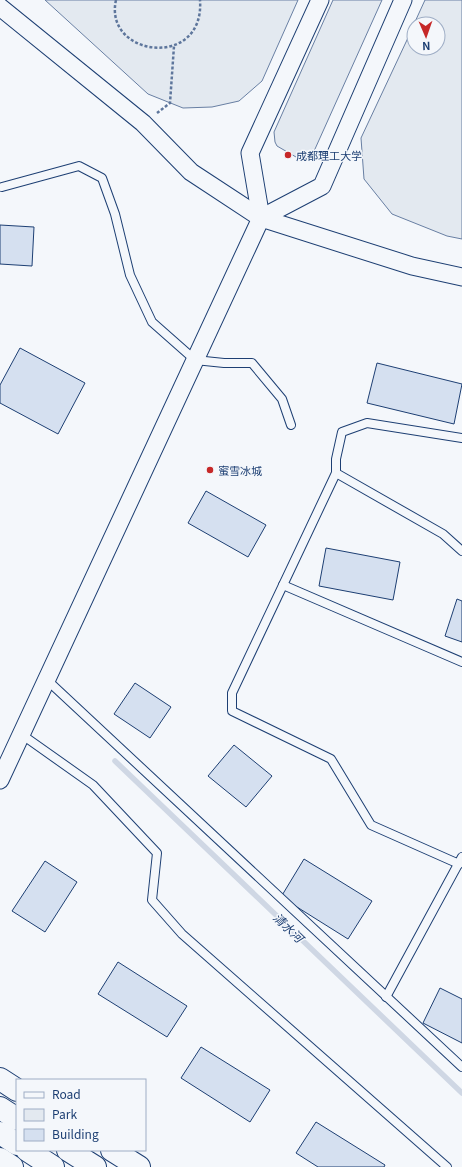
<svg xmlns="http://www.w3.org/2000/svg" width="462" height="1167" font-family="Georgia,'Noto Sans SC',serif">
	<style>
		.green { fill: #e3e9f0; stroke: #687fa3 }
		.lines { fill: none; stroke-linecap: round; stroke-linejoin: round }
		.stream { stroke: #cfd7e4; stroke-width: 5.5 }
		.building { fill: #d5e0f0; stroke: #1d3f73 }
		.lane-casing { stroke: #1d3f73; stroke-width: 10 }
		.street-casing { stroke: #1d3f73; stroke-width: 19 }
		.secondary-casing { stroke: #1d3f73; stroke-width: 24 }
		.path { stroke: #5e769c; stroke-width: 2.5; stroke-dasharray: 3 2; stroke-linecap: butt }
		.lane { stroke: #f4f7fb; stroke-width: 8 }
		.street { stroke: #f4f7fb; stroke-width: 17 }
		.secondary { stroke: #f4f7fb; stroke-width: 22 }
		.poi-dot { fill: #c62828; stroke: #f4f7fb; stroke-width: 1.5 }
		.labels { text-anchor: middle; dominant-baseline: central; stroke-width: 3; stroke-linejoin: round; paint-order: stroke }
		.poi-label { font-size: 11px; fill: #1d3f73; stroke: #f4f7fb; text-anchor: start }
		.water-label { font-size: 12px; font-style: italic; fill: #1d3f73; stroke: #f4f7fb }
	</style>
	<rect width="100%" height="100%" fill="#f4f7fb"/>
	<g class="green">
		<path d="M 45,0 L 298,0 L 262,81 L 239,101 L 212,107 L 183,108 L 148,94 Z"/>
		<path d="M 333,0 L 382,0 L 315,149 L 308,156 L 296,157 L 277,146 L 275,142 L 274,132 Z"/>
		<path d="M 425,0 L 462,0 L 462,239 L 447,236 L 392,214 L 364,179 L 361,138 L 414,25 L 414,48 L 438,48 L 438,24 L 414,24 Z"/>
	</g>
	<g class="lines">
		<path class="stream" d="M 115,761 L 462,1093"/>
	</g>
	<g class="building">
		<path d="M 0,225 L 34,227 L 32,266 L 0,264 Z"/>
		<path d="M 20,348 L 85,383 L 58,434 L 0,403 L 0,385 Z"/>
		<path d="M 377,363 L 462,384 L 454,424 L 367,403 Z"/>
		<path d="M 206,491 L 266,525 L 248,557 L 188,523 Z"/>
		<path d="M 326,548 L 400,562 L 393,600 L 319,586 Z"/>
		<path d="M 457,599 L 462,601 L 462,642 L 445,636 Z"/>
		<path d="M 135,683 L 171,707 L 150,738 L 114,714 Z"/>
		<path d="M 234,745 L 272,776 L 246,807 L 208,776 Z"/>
		<path d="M 304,859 L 372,901 L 348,939 L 281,897 Z"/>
		<path d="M 45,861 L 77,882 L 45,932 L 12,911 Z"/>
		<path d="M 118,962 L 187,1006 L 167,1037 L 98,994 Z"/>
		<path d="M 440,988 L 462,999 L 462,1043 L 423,1023 Z"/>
		<path d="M 201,1047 L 270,1090 L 250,1122 L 181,1078 Z"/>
		<path d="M 316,1122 L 385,1165 L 384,1167 L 318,1167 L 296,1153 Z"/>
	</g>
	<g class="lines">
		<defs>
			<g id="lane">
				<path d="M 2,187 L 79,166 L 102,178 L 115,214 L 130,275 L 152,322 L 195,360 L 224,363 L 252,363 L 282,399 L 291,425"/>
				<path d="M 336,473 L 443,534 L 462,551"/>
				<path d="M 283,585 L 462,662"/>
				<path d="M 46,679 L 462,1067"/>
				<path d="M 21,734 L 93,785 L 157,853 L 152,900 L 182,934 L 447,1167"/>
				<path d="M 459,864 L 371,825 L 331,759 L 232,711 L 232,693 L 336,473 L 336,459 L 342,432 L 367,423 L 462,438"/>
				<path d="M 386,997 L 462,857"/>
			</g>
			<g id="street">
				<path d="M 0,7 L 143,123 L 191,172 L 261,218 L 412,266 L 462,277"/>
				<path d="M 261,218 L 322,186 L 403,0"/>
				<path d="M 0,780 L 261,218 L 250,153 L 320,0"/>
			</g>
			<g id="secondary">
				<path d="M 0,1079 L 17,1090"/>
				<path d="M 0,1108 L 17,1119"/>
				<path d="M 0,1133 L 17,1144"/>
				<path d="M 27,1150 L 53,1167"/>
				<path d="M 68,1150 L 95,1167"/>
				<path d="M 112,1150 L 139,1167"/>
				<path d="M 0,1159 L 12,1167"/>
			</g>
		</defs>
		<use href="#lane" class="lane-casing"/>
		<use href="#street" class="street-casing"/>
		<use href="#secondary" class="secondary-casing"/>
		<g class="path">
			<path d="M 116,0 C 103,57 205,70 200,0"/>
			<path d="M 157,113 L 170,103 L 174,46"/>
		</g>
		<use href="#lane" class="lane"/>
		<use href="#street" class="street"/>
		<use href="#secondary" class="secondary"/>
	</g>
	<g class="poi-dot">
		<circle cx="288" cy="155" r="4"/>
		<circle cx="210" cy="470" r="4"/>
	</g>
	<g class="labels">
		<g class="poi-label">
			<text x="296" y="155">成都理工大学</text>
			<text x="218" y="470">蜜雪冰城</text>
		</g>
		<g class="water-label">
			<text transform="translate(289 927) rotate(44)">清水河</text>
		</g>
	</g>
	<rect x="16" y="1079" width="130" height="72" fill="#f4f7fb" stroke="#9eadc5"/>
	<rect x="24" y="1092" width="20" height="6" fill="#f4f7fb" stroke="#9eadc5"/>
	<text x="52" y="1099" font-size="12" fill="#1d3f73">Road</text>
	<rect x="24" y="1109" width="20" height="12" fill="#e3e9f0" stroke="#9eadc5"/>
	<text x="52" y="1119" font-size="12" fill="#1d3f73">Park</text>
	<rect x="24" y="1129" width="20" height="12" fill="#d5e0f0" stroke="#9eadc5"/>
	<text x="52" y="1139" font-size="12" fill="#1d3f73">Building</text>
	<g transform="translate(426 36) rotate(178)"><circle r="19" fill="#f4f7fb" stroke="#9eadc5"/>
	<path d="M0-3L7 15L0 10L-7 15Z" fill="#c62828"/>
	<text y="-6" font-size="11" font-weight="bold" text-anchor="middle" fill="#1d3f73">N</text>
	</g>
</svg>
